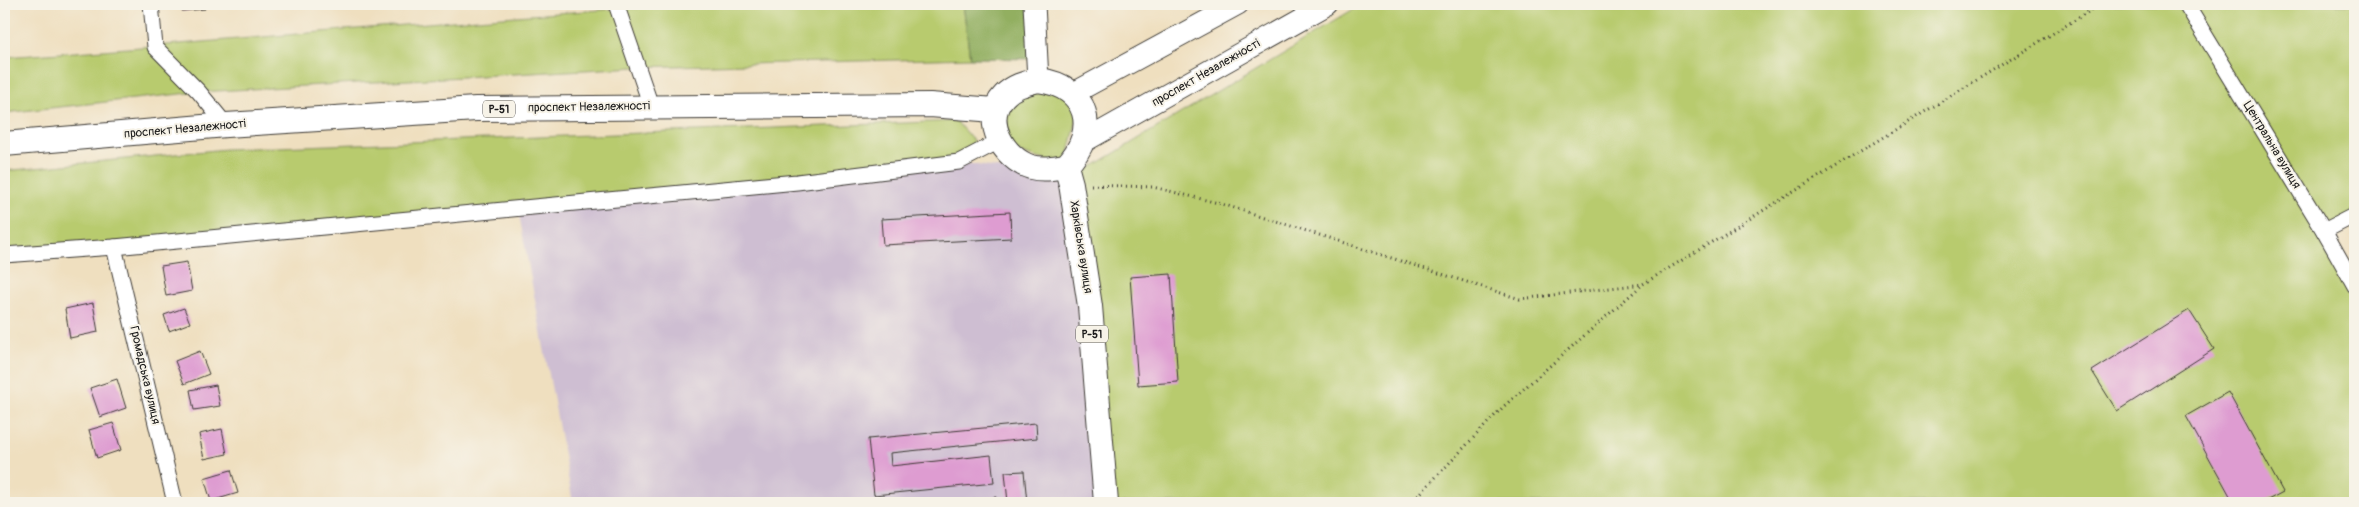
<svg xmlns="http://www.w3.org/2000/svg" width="2359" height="507" font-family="Pangolin,sans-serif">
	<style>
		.industrial { fill: #cebed2 }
		.green { fill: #b8cb6e; stroke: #6a7445 }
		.forest { fill: #92af61; stroke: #57663e }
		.building { fill: #de9cd1 }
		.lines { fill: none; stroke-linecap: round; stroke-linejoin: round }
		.street-casing { stroke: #3c3934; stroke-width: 17 }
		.secondary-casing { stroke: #3c3934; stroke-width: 23 }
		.primary-casing { stroke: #3c3934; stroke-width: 26 }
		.path { stroke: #3c3934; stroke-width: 3; stroke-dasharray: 1 4; stroke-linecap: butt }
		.street { stroke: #fff; stroke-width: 15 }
		.secondary { stroke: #fff; stroke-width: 21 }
		.primary { stroke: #fff; stroke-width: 24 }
		.labels { text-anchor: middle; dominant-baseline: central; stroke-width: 4; stroke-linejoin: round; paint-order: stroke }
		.shield { fill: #f7f3e8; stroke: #5e5c59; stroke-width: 1 }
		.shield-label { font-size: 11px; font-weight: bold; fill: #1c1c1c }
		.street-label { font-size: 12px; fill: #1c1c1c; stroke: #f7f3e8 }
	</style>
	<rect width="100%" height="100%" fill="#f7f3e8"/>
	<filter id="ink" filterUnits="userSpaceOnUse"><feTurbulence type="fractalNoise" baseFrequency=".02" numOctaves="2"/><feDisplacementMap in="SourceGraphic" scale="10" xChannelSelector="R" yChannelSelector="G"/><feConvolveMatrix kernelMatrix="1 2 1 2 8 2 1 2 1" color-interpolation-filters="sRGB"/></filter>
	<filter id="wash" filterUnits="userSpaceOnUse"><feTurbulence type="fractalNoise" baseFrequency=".0096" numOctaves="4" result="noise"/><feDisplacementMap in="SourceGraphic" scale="20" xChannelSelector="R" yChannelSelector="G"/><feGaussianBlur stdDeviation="1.12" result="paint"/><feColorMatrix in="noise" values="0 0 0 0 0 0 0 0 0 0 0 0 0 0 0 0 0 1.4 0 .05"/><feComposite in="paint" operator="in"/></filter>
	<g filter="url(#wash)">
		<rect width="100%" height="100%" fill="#efdfbf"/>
		<path class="industrial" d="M 959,162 L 1070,180 L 1106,503 L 573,503 L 518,209 Z"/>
		<g class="green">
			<path d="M 700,4 L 963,4 L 970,58 L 637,67 L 199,92 L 4,113 L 4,57 C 236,42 468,16 700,4 Z"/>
			<path d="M 1362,4 L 2355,4 L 2355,214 L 2325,232 L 2355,288 L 2355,503 L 1106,503 L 1070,180 Z"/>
			<path d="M 1038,80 L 1080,105 L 1066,166 L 1004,148 L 1003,97 Z"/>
			<path d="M 956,121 L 982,151 L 959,162 L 4,255 L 4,171 L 226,149 Z"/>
		</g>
		<path class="forest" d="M 963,4 L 1034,4 L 1037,59 L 970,58 Z"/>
		<g id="blocks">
			<g class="building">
				<path d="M 181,4 L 204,4 L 205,9 L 182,11 Z"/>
				<path d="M 1010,212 L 1011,238 L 883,245 L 881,219 Z"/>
				<path d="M 187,262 L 192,291 L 166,296 L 161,266 Z"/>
				<path d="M 1171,274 L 1178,382 L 1138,385 L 1130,277 Z"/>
				<path d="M 93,303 L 98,332 L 70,338 L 65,309 Z"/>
				<path d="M 184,308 L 190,323 L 169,331 L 164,315 Z"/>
				<path d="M 2189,310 L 2214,349 L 2117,411 L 2092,371 Z"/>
				<path d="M 200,351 L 209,374 L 184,384 L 175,361 Z"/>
				<path d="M 117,379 L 126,408 L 100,417 L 90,388 Z"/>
				<path d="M 216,385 L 220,406 L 194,410 L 190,390 Z"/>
				<path d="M 2228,392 L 2283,492 L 2262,503 L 2234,503 L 2186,416 Z"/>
				<path d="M 113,423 L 121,450 L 97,458 L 89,430 Z"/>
				<path d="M 1036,423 L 1037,438 L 890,453 L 891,466 L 991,455 L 994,483 L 874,495 L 868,439 Z"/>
				<path d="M 222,429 L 227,454 L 204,459 L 199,434 Z"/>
				<path d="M 231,470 L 238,493 L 211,501 L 204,478 Z"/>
				<path d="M 1024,471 L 1027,503 L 1008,503 L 1005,472 Z"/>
				<path d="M 996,497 L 996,503 L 952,503 L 952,502 Z"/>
			</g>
		</g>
	</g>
	<g filter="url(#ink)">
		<use href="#blocks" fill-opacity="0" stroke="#3c3934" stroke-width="1"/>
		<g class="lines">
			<defs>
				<g id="street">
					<path d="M 151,4 L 155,47 L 199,92 L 226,125"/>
					<path d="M 616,4 L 651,106"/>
					<path d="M 2186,4 L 2324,231 L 2355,286"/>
					<path d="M 2324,231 L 2355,215"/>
					<path d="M 114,247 L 175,503"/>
					<path d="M 4,255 L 114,247 L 797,182 L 959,162 L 1001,140"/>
				</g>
				<g id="secondary">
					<path d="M 1034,4 L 1038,80"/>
					<path d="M 1072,94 L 1238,4"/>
					<path d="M 1083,142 L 1328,4"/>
				</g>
				<g id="primary">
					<path d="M 1038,80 C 1089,86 1100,131 1066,166 C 1054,168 1043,170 1031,167 C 1004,159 981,120 1004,96 C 1013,86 1026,83 1038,80 Z"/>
					<path d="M 4,144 L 226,125 L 476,109 L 930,105 L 995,110"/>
					<path d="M 1066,166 L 1071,184 L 1090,306 L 1106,503"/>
				</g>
			</defs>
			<use href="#street" class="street-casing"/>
			<use href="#secondary" class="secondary-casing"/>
			<use href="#primary" class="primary-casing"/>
			<g class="path">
				<path d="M 1091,185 L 1153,187 L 1222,204 L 1520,299 L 1643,284 L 2101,4"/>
				<path d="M 1411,503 L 1503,407 L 1642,285"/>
			</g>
			<use href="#street" class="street"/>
			<use href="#secondary" class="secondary"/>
			<use href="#primary" class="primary"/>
		</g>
	</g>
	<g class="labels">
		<g class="shield">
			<rect x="483" y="100.5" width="32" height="17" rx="4"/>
			<rect x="1076" y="325.5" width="32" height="17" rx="4"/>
		</g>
		<g class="shield-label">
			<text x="499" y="109">Р-51</text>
			<text x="1092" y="334">Р-51</text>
		</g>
		<g class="street-label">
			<text transform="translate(1206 73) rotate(-30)">проспект Незалежності</text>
			<text transform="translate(589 107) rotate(-1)">проспект Незалежності</text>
			<text transform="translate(185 129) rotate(-5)">проспект Незалежності</text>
			<text transform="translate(2272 145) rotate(59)">Центральна вулиця</text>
			<text transform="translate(1081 247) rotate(81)">Харківська вулиця</text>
			<text transform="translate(145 375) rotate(77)">Громадська вулиця</text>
		</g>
	</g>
	<rect width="2359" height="507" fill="none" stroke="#f7f3e8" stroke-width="20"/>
</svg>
